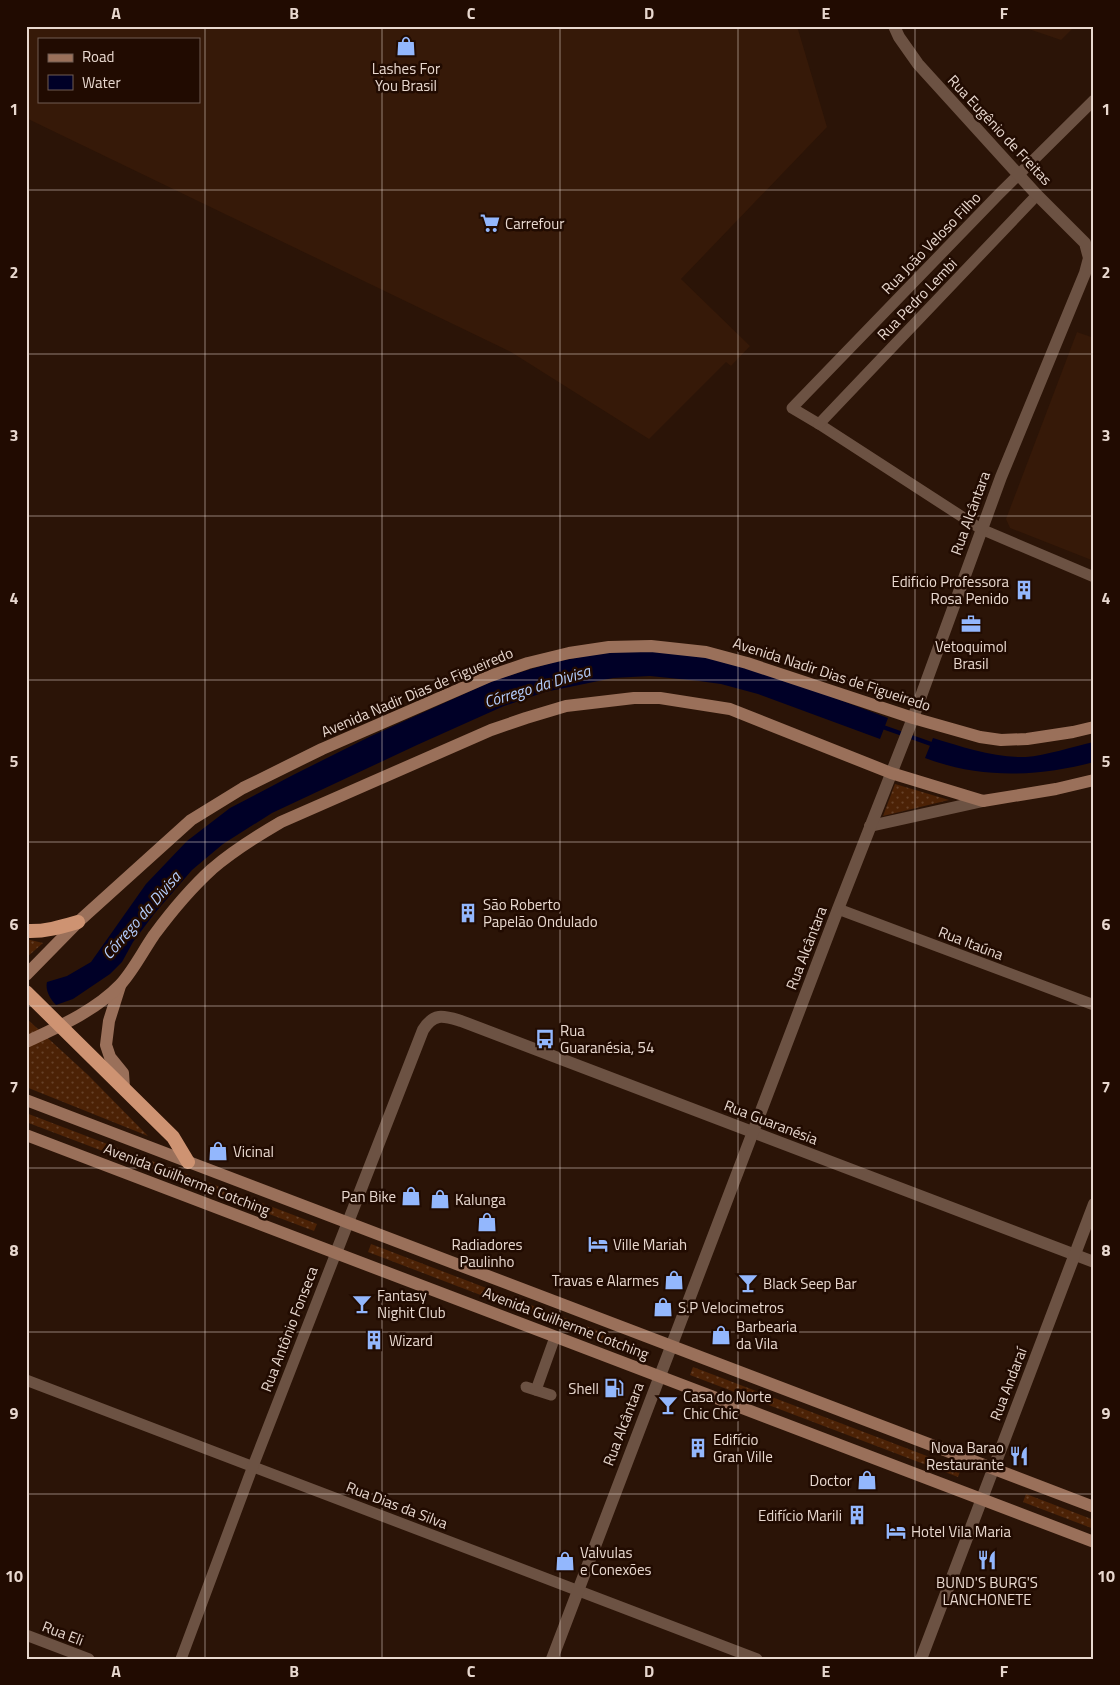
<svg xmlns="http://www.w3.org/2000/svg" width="1120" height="1685" font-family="'Titillium Web',sans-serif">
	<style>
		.built { fill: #361908; fill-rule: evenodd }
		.grass { fill: url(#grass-dots) }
		.water { fill: #000027 }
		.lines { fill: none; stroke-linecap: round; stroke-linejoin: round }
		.stream { stroke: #000027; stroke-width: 4.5 }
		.minor { stroke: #6c5243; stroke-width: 11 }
		.tertiary { stroke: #6c5243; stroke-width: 12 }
		.secondary { stroke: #9a705a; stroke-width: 12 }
		.trunk { stroke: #ce9372; stroke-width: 14 }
		.grid { fill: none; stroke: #e8d8cf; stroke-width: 1; stroke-opacity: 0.55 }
		.labels { text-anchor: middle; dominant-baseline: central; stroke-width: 5; stroke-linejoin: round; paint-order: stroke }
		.poi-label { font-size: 15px; fill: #e8d8cf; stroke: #210b01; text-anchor: start }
		.street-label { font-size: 15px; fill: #e8d8cf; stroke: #210b01 }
		.water-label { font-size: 16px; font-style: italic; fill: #b4cefe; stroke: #210b01 }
		.neatline { fill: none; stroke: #e8d8cf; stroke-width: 2 }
		.grid-label { font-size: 16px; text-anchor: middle; font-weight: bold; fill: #e8d8cf }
	</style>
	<defs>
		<pattern id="grass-dots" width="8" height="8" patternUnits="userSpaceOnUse" patternTransform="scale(1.25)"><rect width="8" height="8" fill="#4c2206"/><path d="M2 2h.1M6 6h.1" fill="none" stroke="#664129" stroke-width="1.8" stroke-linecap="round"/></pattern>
	</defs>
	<rect width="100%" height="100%" fill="#2b1407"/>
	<g class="built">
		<path d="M 26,26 L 797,26 L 827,127 L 681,279 L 750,346 L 731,366 L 726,362 L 649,439 L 511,352 L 26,118 ZM 39,39 L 199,39 L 199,101 L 39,101 Z"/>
		<path d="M 1020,26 L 1075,26 L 1061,40 Z"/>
		<path d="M 1077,332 L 1094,338 L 1094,561 L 1010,528 L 1006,519 Z"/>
	</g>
	<g class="grass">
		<path d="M 895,784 L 949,800 L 883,816 Z"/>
		<path d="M 26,939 L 43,943 L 26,958 Z"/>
		<path d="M 26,1018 L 88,1075 L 148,1136 L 26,1087 Z"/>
		<path d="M 26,1113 L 317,1224 L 314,1231 L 26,1122 Z"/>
		<path d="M 371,1244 L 633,1344 L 630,1352 L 368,1252 Z"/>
		<path d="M 693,1367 L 961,1469 L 958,1477 L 690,1375 Z"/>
		<path d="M 1026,1494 L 1094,1520 L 1094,1529 L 1023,1502 Z"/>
	</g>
	<g class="water">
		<path d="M 630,650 L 711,656 L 776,676 L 888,718 L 880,739 L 758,694 L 721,684 L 699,681 L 650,676 L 613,678 L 545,692 L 504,706 L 417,745 L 272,813 L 223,844 L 192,870 L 154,914 L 133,942 L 122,962 L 110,974 L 73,999 L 56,1005 C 50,999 45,990 47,982 L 67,976 L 91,962 L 146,884 L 187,841 L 230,808 L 293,775 L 369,737 L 495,680 L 554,662 L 592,655 Z"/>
		<path d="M 933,738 C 963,747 994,758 1026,757 C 1045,756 1074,746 1094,742 L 1094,762 C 1037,777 981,779 925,758 Z"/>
	</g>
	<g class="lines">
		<path class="stream" d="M 880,726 L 934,745"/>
		<g class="minor">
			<path d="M 1094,100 L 999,194 L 792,408 L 819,424 L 981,529 L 1094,577"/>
			<path d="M 819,424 L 1037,195"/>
			<path d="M 838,909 L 1094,1005"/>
			<path d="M 26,1380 L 757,1659"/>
			<path d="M 526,1387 L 551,1395"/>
			<path d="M 536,1390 L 555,1337"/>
			<path d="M 26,1635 L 89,1659"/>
			<path d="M 181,1659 L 253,1466 L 336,1253"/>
		</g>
		<g class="tertiary">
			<path d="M 870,826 L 983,801"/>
			<path d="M 336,1253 L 423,1030 C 434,1012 444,1016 461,1021 L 1094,1262"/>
			<path d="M 552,1659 L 838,909 L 913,718 L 1001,477 L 1085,273 L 1089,258 L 1085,243 L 1037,195 L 918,64 L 899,37 L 894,26"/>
			<path d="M 921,1659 L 1094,1204"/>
		</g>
		<g class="secondary">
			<path d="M 26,975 L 78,922 L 191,820 L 243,788 L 322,749 L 490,676 L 528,663 L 569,653 L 609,647 L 651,646 L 706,652 L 747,663 L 913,718 L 980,737 L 1001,740 L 1027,739 L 1073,732 L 1094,727"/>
			<path d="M 120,986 L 109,1021 L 106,1045 L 110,1057 L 123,1073 L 124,1088"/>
			<path d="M 26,1042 C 58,1027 95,1011 120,985 C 133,971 143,951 154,935 C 171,912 191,888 212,869 C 233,851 257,836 281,822 L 491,730 L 526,718 L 566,706 L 634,698 L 660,698 L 730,709 L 891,773 L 983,801 L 1056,789 L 1094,780"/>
			<path d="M 26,1100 L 1094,1507"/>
			<path d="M 26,1135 L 1094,1542"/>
		</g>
		<g class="trunk">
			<path d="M 26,931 C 44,932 61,927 78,922"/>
			<path d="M 26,992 L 173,1137 L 188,1162"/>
		</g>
	</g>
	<path class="grid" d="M 205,26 L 205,1659M 382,26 L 382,1659M 560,26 L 560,1659M 738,26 L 738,1659M 915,26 L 915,1659M 26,190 L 1094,190M 26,354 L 1094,354M 26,516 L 1094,516M 26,680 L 1094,680M 26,842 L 1094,842M 26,1006 L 1094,1006M 26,1168 L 1094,1168M 26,1332 L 1094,1332M 26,1494 L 1094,1494"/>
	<defs>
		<symbol id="shop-bare" viewBox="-9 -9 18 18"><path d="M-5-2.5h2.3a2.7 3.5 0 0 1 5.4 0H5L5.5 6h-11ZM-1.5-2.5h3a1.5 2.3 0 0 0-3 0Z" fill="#93b7fd" stroke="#210b01" stroke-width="2.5" paint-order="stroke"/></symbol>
		<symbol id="supermarket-bare" viewBox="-9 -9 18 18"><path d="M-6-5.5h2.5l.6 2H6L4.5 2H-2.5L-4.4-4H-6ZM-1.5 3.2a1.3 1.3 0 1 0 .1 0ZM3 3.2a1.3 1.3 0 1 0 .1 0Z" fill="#93b7fd" stroke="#210b01" stroke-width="2.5" paint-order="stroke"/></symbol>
		<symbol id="building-bare" viewBox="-9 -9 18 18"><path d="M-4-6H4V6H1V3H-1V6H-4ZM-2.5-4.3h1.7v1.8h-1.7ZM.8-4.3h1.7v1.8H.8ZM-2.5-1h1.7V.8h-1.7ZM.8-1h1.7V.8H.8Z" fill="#93b7fd" stroke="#210b01" stroke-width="2.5" paint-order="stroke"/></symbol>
		<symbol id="office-bare" viewBox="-9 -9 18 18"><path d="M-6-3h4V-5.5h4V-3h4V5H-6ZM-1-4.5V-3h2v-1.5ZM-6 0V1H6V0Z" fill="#93b7fd" stroke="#210b01" stroke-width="2.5" paint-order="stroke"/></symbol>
		<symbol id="bus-bare" viewBox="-9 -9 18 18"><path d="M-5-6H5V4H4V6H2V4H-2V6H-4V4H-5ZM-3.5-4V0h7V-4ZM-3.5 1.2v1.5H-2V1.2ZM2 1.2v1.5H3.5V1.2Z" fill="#93b7fd" stroke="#210b01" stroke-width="2.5" paint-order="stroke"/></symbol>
		<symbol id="hotel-bare" viewBox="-9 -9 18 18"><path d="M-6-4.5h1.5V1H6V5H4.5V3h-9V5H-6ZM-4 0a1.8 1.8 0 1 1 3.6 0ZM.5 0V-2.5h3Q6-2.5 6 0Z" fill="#93b7fd" stroke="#210b01" stroke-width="2.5" paint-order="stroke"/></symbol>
		<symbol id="bar-bare" viewBox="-9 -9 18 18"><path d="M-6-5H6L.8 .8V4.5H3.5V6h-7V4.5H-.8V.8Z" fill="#93b7fd" stroke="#210b01" stroke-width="2.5" paint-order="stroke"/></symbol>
		<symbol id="fuel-bare" viewBox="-9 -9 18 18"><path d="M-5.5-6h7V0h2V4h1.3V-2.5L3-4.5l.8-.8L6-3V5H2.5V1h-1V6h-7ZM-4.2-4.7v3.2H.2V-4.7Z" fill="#93b7fd" stroke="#210b01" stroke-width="2.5" paint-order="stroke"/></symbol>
		<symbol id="restaurant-bare" viewBox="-9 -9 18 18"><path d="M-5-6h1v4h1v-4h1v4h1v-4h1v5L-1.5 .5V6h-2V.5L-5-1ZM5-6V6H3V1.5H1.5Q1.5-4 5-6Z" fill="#93b7fd" stroke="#210b01" stroke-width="2.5" paint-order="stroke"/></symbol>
	</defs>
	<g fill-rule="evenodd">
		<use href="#shop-bare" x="392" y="32" width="28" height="28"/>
		<use href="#supermarket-bare" x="476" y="209" width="28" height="28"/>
		<use href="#building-bare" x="1010" y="576" width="28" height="28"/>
		<use href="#office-bare" x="957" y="610" width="28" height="28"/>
		<use href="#building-bare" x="454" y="899" width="28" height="28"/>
		<use href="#bus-bare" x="531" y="1025" width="28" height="28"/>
		<use href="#shop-bare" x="204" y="1137" width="28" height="28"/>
		<use href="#shop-bare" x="397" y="1182" width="28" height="28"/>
		<use href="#shop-bare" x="426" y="1185" width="28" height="28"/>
		<use href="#shop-bare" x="473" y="1208" width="28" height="28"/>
		<use href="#hotel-bare" x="584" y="1230" width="28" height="28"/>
		<use href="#shop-bare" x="660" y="1266" width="28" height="28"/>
		<use href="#bar-bare" x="734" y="1269" width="28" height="28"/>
		<use href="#bar-bare" x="348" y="1290" width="28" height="28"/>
		<use href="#shop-bare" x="649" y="1293" width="28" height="28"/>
		<use href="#shop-bare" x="707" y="1321" width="28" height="28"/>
		<use href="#building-bare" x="360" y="1326" width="28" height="28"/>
		<use href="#fuel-bare" x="600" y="1374" width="28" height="28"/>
		<use href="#bar-bare" x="654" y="1391" width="28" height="28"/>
		<use href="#building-bare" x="684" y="1434" width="28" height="28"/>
		<use href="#restaurant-bare" x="1005" y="1442" width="28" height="28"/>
		<use href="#shop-bare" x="853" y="1466" width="28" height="28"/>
		<use href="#building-bare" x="843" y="1501" width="28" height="28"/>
		<use href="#hotel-bare" x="882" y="1517" width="28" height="28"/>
		<use href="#restaurant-bare" x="973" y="1546" width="28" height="28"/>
		<use href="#shop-bare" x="551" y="1547" width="28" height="28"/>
	</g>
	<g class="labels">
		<g class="poi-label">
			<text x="406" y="68" text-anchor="middle">Lashes For<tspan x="406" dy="17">You Brasil</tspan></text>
			<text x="505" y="223">Carrefour</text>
			<text x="1009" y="581" text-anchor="end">Edificio Professora<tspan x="1009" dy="17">Rosa Penido</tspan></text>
			<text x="971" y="646" text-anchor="middle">Vetoquimol<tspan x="971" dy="17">Brasil</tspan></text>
			<text x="483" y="904">São Roberto<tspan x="483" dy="17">Papelão Ondulado</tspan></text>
			<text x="560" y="1030">Rua<tspan x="560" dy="17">Guaranésia, 54</tspan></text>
			<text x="233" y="1151">Vicinal</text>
			<text x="396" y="1196" text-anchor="end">Pan Bike</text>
			<text x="455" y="1199">Kalunga</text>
			<text x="487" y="1244" text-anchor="middle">Radiadores<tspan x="487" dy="17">Paulinho</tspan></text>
			<text x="613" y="1244">Ville Mariah</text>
			<text x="659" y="1280" text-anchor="end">Travas e Alarmes</text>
			<text x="763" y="1283">Black Seep Bar</text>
			<text x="377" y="1295">Fantasy<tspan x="377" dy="17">Nighit Club</tspan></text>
			<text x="678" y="1307">S.P Velocimetros</text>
			<text x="736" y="1326">Barbearia<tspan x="736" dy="17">da Vila</tspan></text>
			<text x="389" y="1340">Wizard</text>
			<text x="599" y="1388" text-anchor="end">Shell</text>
			<text x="683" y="1396">Casa do Norte<tspan x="683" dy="17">Chic Chic</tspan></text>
			<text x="713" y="1439">Edifício<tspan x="713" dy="17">Gran Ville</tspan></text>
			<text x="1004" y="1447" text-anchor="end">Nova Barao<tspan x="1004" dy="17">Restaurante</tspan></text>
			<text x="852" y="1480" text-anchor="end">Doctor</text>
			<text x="842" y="1515" text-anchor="end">Edifício Marili</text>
			<text x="911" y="1531">Hotel Vila Maria</text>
			<text x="580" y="1552">Valvulas<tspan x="580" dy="17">e Conexões</tspan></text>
			<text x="987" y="1582" text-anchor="middle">BUND'S BURG'S<tspan x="987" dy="17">LANCHONETE</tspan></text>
		</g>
		<g class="street-label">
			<text transform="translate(1000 130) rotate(47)">Rua Eugênio de Freitas</text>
			<text transform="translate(931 243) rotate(-46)">Rua João Veloso Filho</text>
			<text transform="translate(917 299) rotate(-46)">Rua Pedro Lembi</text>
			<text transform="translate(970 513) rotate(-70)">Rua Alcântara</text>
			<text transform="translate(832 674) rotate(18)">Avenida Nadir Dias de Figueiredo</text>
			<text transform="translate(417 692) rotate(-23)">Avenida Nadir Dias de Figueiredo</text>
			<text transform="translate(971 943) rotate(21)">Rua Itaúna</text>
			<text transform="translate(806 948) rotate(-69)">Rua Alcântara</text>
			<text transform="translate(771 1122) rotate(21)">Rua Guaranésia</text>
			<text transform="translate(187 1179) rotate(21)">Avenida Guilherme Cotching</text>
			<text transform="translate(566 1323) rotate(21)">Avenida Guilherme Cotching</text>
			<text transform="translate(289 1329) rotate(-69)">Rua Antônio Fonseca</text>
			<text transform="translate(1008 1384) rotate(-69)">Rua Andaraí</text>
			<text transform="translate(623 1424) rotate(-69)">Rua Alcântara</text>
			<text transform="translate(397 1505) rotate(21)">Rua Dias da Silva</text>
			<text transform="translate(63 1633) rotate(21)">Rua Eli</text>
		</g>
		<g class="water-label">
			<text transform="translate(537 686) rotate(-17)">Córrego da Divisa</text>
			<text transform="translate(141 915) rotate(-49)">Córrego da Divisa</text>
		</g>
	</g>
	<rect width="1120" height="1685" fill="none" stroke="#210b01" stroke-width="55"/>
	<rect x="38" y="38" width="162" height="65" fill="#210b01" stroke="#715d53"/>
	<rect x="48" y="54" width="25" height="8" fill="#9a705a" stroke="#715d53"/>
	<text x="82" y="62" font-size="15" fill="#e8d8cf">Road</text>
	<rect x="48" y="75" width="25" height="15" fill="#000027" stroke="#715d53"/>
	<text x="82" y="88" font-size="15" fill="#e8d8cf">Water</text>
	<rect x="28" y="28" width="1064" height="1630" class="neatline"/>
	<g class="grid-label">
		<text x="116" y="19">A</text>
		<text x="294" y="19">B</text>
		<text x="471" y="19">C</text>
		<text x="649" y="19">D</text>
		<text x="826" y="19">E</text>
		<text x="1004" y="19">F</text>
		<text x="14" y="115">1</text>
		<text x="1106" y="115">1</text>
		<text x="14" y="278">2</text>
		<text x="1106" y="278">2</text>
		<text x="14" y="441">3</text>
		<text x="1106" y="441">3</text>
		<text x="14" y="604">4</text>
		<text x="1106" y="604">4</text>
		<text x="14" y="767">5</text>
		<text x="1106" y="767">5</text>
		<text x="14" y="930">6</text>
		<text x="1106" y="930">6</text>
		<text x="14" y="1093">7</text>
		<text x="1106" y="1093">7</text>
		<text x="14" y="1256">8</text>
		<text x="1106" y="1256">8</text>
		<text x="14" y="1419">9</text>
		<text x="1106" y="1419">9</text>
		<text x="14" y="1582">10</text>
		<text x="1106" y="1582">10</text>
		<text x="116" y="1677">A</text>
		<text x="294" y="1677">B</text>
		<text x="471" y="1677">C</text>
		<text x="649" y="1677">D</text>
		<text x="826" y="1677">E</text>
		<text x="1004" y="1677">F</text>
	</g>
</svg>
